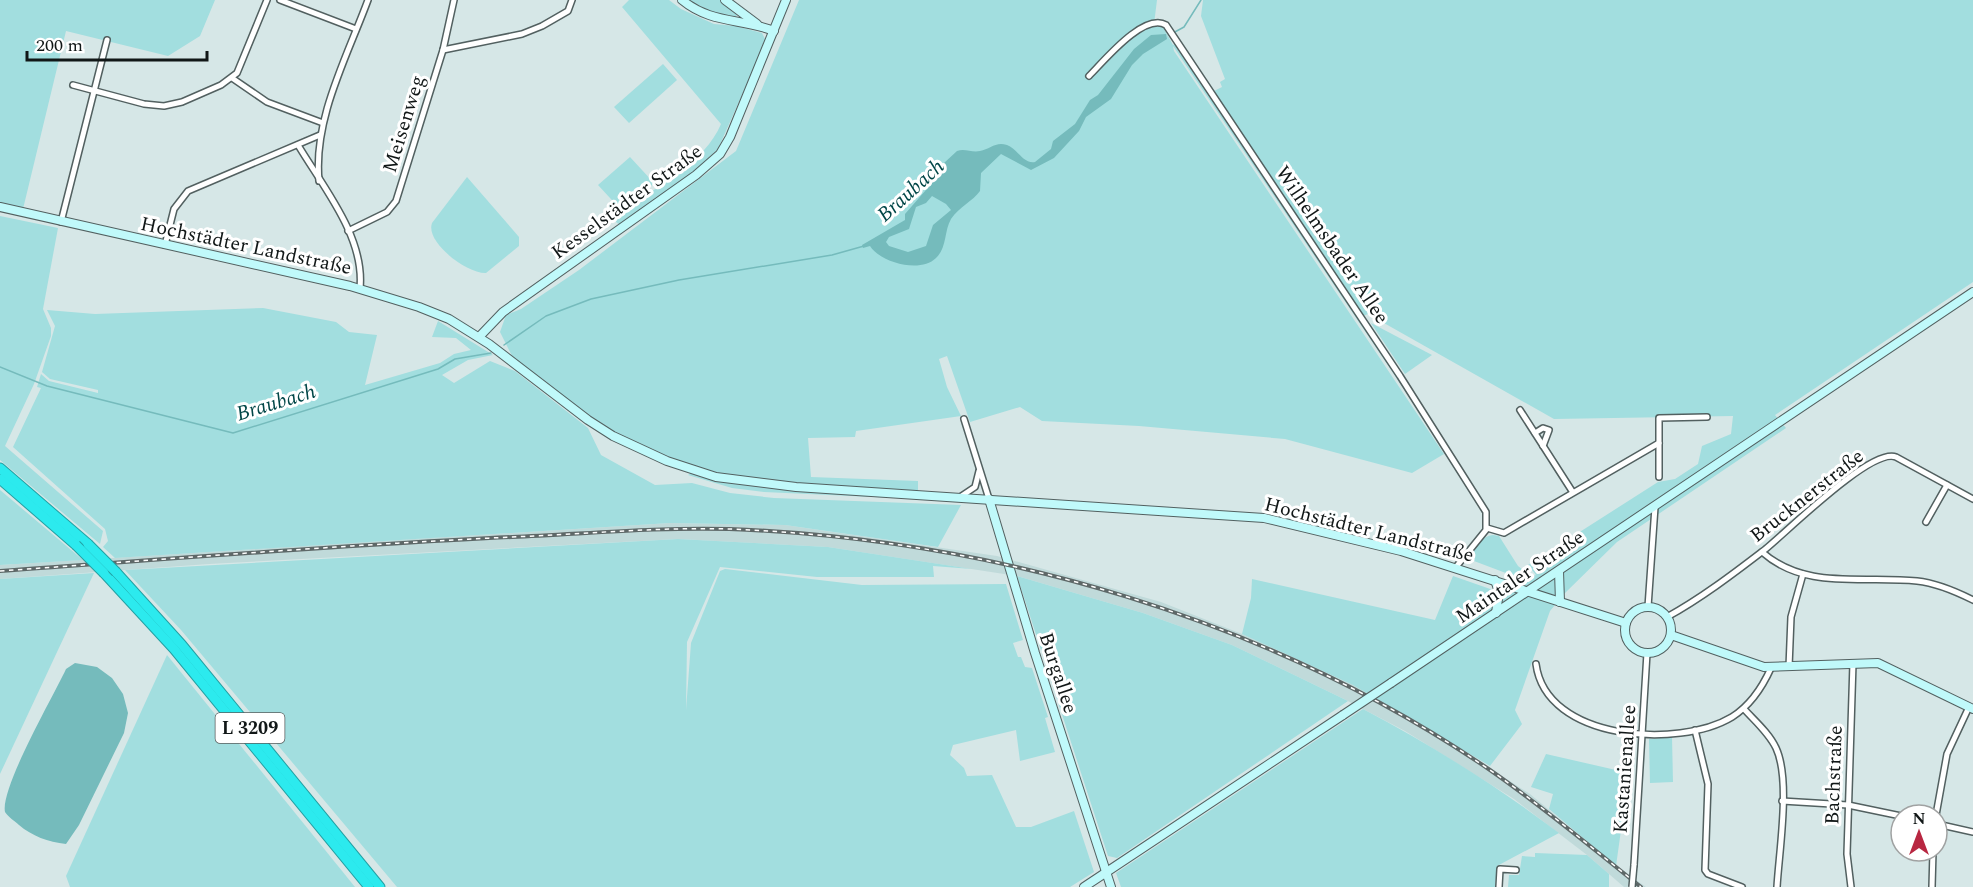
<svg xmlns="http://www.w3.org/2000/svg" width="1973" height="887" font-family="Spectral,serif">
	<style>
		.built { fill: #c0dada }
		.green { fill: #a2dedf }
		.water { fill: #75bbbc; fill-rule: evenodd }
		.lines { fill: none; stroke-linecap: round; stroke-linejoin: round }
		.stream { stroke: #75bbbc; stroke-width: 1.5 }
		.street-casing { stroke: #526060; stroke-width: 8 }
		.secondary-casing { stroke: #526060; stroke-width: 10 }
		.highway-casing { stroke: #23a0a3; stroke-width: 11 }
		.street { stroke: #fff; stroke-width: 5 }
		.secondary { stroke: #c0f9fa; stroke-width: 8 }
		.highway { stroke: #2ceaee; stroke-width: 9 }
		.rail-casing { stroke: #5e6868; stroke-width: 4 }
		.rail { stroke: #fff; stroke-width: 1.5; stroke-dasharray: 4.5; stroke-linecap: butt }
		.street-bridge-casing { stroke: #526060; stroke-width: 8; stroke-linecap: butt }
		.secondary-bridge-casing { stroke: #526060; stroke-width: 10; stroke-linecap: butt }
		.highway-bridge-casing { stroke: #23a0a3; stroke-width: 11; stroke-linecap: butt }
		.street-bridge { stroke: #fff; stroke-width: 5 }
		.secondary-bridge { stroke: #c0f9fa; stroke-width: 8 }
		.highway-bridge { stroke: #2ceaee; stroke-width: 9 }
		.labels { text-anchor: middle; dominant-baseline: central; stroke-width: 6; stroke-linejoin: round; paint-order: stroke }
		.shield { fill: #fff; stroke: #585d5d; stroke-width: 1.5 }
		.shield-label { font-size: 18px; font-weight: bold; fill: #111717 }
		.street-label { font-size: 20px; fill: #111717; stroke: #fff }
		.water-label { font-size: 21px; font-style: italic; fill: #014647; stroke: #fff }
	</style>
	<rect width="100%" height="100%" fill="#d6e7e7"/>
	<path class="built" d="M 670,523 L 785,525 L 997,556 L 1161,602 L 1242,634 L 1353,685 L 1407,715 L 1530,794 L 1616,866 L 1646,887 L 1624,887 L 1587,855 L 1514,799 L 1405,731 L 1344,699 L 1232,645 L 1143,613 L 1017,576 L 828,547 L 678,539 L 209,564 L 0,579 L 0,565 Z"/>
	<g class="green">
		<path d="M 0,0 L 215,0 L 200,36 L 168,56 L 66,31 L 23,209 L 0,203 Z"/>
		<path d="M 629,0 L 669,0 L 681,9 L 714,24 L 736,26 L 762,33 L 766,41 L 718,149 L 693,173 L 620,225 L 612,219 L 622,211 L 598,185 L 630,157 L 654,183 L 626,209 C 659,185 705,162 721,124 L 622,7 Z"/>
		<path d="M 687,0 L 721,0 L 737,15 L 735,19 L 709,15 Z"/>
		<path d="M 799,0 L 1157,0 L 1154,24 L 1163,27 L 1173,45 L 1175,44 L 1214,98 L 1441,440 L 1439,441 L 1173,46 L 1174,51 L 1444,454 L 1412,473 L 1285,439 L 1139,426 L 1042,421 L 1020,407 L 970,422 L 947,356 L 939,359 L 947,387 L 961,416 L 856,431 L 855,437 L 808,438 L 811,477 L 918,481 L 918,491 L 748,480 L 718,474 L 656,455 L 599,425 L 514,360 L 500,332 L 506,315 L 521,309 L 579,270 L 736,151 Z"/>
		<path d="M 1203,0 L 1973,0 L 1973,282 L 1775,415 L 1786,428 L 1617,542 L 1564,594 L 1550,611 L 1515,710 L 1522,724 L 1490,766 L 1353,685 L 1242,634 L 1251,598 L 1252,579 L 1435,620 L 1453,576 L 1496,591 L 1536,575 L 1528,565 L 1658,482 L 1675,479 L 1698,464 L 1702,446 L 1731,434 L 1733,416 L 1554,419 L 1368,314 L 1363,316 L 1215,96 L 1214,91 L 1222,87 L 1220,82 L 1225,79 L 1201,16 Z"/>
		<path d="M 663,64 L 677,80 L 629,123 L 614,107 Z"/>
		<path d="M 467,177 L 519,237 L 519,246 L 486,273 C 467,274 425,242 432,223 Z"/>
		<path d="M 0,216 L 58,228 L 43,309 L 51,328 L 51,336 L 34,384 L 5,446 L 103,531 L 100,544 L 0,460 Z"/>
		<path d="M 263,308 L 336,322 L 349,332 L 377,335 L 365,385 L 440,363 L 454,354 L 471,350 L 456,338 L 432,337 L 438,321 L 493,355 L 468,360 L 442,375 L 454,383 L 490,361 L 515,371 L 588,428 L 601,455 L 655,485 L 692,483 L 730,493 L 774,498 L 961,505 L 938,547 L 785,525 L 670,523 L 115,558 L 103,547 L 108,541 L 105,529 L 13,447 L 41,388 L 37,387 L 41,374 L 49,381 L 98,393 L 98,390 L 50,379 L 42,372 L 55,326 L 47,310 L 95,314 Z"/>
		<path d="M 1371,323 L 1432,355 L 1405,374 Z"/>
		<path d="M 693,472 L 732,483 L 767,486 L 917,496 L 917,499 L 764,492 L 732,488 L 688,475 Z"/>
		<path d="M 0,490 L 83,560 L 0,565 Z"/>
		<path d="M 1493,535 L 1499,536 L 1518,566 L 1531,576 L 1519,578 L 1474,561 L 1471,555 C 1476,546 1482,536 1493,535 Z"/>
		<path d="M 678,539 L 828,547 L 972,569 L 933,566 L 934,577 L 817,577 L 720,567 L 687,642 L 686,710 L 691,643 L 720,571 L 725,569 L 862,585 L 1006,584 L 1023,640 L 1013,643 L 1018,657 L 1021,657 L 1025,667 L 1032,668 L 1048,717 L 1045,718 L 1055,752 L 1020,761 L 1016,730 L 953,745 L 950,755 L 964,768 L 967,776 L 992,775 L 1016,827 L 1031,827 L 1074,811 L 1094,872 L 1070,887 L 397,887 L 181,630 L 125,570 Z"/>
		<path d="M 94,573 L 0,774 L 0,579 Z"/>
		<path d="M 1017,576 L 1143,613 L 1232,645 L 1348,701 L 1117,858 L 1108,856 Z"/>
		<path d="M 167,655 L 355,887 L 70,887 L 66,876 Z"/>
		<path d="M 1363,709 C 1431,745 1497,786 1559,833 L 1497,866 L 1495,887 L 1121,887 L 1116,873 Z"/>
		<path d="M 1672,737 L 1673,782 L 1650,783 L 1649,739 Z"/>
		<path d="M 1546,754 L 1629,773 L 1616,866 L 1549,809 L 1553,794 L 1531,787 Z"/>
		<path d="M 1535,853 L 1587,855 L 1609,874 L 1609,887 L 1508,887 L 1509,875 L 1519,875 L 1522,856 L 1535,857 Z"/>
	</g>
	<g class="water">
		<path d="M 1166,34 L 1167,39 L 1143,54 L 1132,65 L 1111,99 L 1086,117 L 1079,131 L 1054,158 L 1031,170 L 1001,154 L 981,173 L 980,191 C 973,201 959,207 951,219 C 944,231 947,248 936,258 C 920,274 880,262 870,246 L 863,248 L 862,245 L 905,220 L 905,214 L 932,183 L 944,163 L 957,151 C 965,148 972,153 980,151 C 990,149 996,141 1007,145 C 1018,149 1023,164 1035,162 L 1051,149 L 1053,141 L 1075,124 L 1090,100 L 1098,95 L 1134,49 L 1151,35 ZM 932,196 L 946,204 L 951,210 L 933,225 L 926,246 L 908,252 L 889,246 L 886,242 L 889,237 L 909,229 L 916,207 L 926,203 Z"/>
		<path d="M 75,663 L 97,667 L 112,678 L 123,694 L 128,713 L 124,733 L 79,825 L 66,844 C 48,842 32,836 19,825 C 15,821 8,817 5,812 C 0,788 54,695 66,669 Z"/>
	</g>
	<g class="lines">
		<g class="stream">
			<path d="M 1173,33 L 1184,27 L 1201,0"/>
			<path d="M 504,345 L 546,316 L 591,299 L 679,280 L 832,255 L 864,246"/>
			<path d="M 0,367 L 47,386 L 233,433 L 438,369 L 455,359 L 491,353"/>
		</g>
		<defs>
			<g id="street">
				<path d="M 280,0 L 356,29"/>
				<path d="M 443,50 L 522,34 L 542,26 L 568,11 L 572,0"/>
				<path d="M 1089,76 C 1104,61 1144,12 1166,25 L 1400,376 L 1486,512 L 1486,530 L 1456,567"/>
				<path d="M 232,78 L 267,102 L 323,123"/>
				<path d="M 73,85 L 144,104 L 164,106 L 182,102 L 221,85 L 237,73 L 267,0"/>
				<path d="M 298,145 C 323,187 365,237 360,288"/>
				<path d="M 319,181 C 313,119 347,57 368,0"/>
				<path d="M 61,222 L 107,40"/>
				<path d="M 348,231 L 387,212 L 396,201 L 443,50 L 454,0"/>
				<path d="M 165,245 L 174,209 L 188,191 L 320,135"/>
				<path d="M 1520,410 L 1572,491"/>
				<path d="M 964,419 L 989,499"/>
				<path d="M 1535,433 L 1543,428 L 1549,430 L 1543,446"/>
				<path d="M 1659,477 L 1659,418 L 1707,417"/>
				<path d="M 960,497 L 975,487 L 979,471"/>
				<path d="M 1926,522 L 1947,485"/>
				<path d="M 1487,528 L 1504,533 L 1659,443"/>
				<path d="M 1762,552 C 1806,591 1864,575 1917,581 C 1937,583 1955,591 1973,600"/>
				<path d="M 1648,607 L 1655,507"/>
				<path d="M 1667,617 C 1700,599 1733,574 1763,551 C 1785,534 1871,447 1896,457 L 1973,499"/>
				<path d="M 1536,664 C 1546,741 1679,749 1732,717 C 1751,705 1762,688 1771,668"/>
				<path d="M 1789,667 L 1791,617 L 1803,574"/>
				<path d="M 1744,709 C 1755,721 1769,733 1776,748 C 1791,780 1779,851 1777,887"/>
				<path d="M 1695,730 L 1708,784 L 1705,870 L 1708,874 L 1742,887"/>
				<path d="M 1782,801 L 1848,805 L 1901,816"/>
				<path d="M 1936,815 L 1947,754 L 1969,707"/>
				<path d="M 1937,824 L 1973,832"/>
				<path d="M 1634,865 L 1647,653"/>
				<path d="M 1499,887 L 1500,869 L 1516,870"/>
				<path d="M 1851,887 L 1847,854 L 1853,663"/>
				<path d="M 1932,887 L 1933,851"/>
			</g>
			<g id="secondary">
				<path d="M 682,0 C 711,24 741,18 774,31"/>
				<path d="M 725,0 L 757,24"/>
				<path d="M 0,207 L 350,286 L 419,307 L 449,319 L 489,344 L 588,420 L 613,436 L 667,461 L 716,477 L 796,487 L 1264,518 L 1401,551 L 1626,623"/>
				<path d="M 479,337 L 503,312 L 696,175 L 720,154 L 730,137 L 786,0"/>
				<path d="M 989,499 L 1035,653 L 1111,887"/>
				<path d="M 1559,571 L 1560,602"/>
				<path d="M 1495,580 L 1499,592 L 1496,613"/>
				<circle cx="1648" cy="630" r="23"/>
				<path d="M 1671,635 L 1764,667 L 1878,663 L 1973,709"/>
				<path d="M 1391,683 L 1973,292"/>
				<path d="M 1084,887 L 1343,715"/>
			</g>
			<g id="highway">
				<path d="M 0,468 L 88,544"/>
				<path d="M 0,479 L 76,545"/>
				<path d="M 116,572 L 182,645 L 380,887"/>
				<path d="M 104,573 L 174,649 L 369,887"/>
			</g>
		</defs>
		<use href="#street" class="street-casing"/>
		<use href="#secondary" class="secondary-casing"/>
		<use href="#highway" class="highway-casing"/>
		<use href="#street" class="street"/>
		<use href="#secondary" class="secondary"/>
		<use href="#highway" class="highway"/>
		<defs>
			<path id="rail" d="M 0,571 C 170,559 341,545 512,537 C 584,534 656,527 729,529 C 995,539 1269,619 1490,770 C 1542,806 1591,847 1641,887"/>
		</defs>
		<use href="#rail" class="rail-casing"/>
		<use href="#rail" class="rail"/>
		<defs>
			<path id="street-bridge" d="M 1632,887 L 1634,865"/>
			<path id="secondary-bridge" d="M 1343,715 L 1391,683"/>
			<g id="highway-bridge">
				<path d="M 88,544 L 116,572"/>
				<path d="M 76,545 L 104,573"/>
			</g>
		</defs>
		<use href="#street-bridge" class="street-bridge-casing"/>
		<use href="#secondary-bridge" class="secondary-bridge-casing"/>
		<use href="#highway-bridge" class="highway-bridge-casing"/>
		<use href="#street-bridge" class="street-bridge"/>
		<use href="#secondary-bridge" class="secondary-bridge"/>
		<use href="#highway-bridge" class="highway-bridge"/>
	</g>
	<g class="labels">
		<rect class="shield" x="215.5" y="713" width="69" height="30" rx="4.5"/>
		<g class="shield-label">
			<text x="250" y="728">L 3209</text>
		</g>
		<g class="street-label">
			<text transform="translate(404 124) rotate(-73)">Meisenweg</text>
			<text transform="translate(627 202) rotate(-36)">Kesselstädter Straße</text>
			<text transform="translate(1332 245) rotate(56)">Wilhelmsbader Allee</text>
			<text transform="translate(246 246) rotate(12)">Hochstädter Landstraße</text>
			<text transform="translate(1807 496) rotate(-38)">Brucknerstraße</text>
			<text transform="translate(1369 530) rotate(14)">Hochstädter Landstraße</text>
			<text transform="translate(1520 577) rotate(-34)">Maintaler Straße</text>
			<text transform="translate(1058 673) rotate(72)">Burgallee</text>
			<text transform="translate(1625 769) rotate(-86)">Kastanienallee</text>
			<text transform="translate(1834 775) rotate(-88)">Bachstraße</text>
		</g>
		<g class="water-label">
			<text transform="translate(911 191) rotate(-42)">Braubach</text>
			<text transform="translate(276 403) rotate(-17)">Braubach</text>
		</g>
	</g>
	<g transform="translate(1919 833)"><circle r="28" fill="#ffffff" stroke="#a0a2a2" stroke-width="1.5"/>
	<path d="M0-4.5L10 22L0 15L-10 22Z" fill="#b82741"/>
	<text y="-9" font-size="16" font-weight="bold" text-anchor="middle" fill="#111717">N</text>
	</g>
	<path d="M27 51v9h180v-9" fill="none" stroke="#111717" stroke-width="3"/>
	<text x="36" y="51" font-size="18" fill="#111717" stroke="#ffffff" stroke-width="4.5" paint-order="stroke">200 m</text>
</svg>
